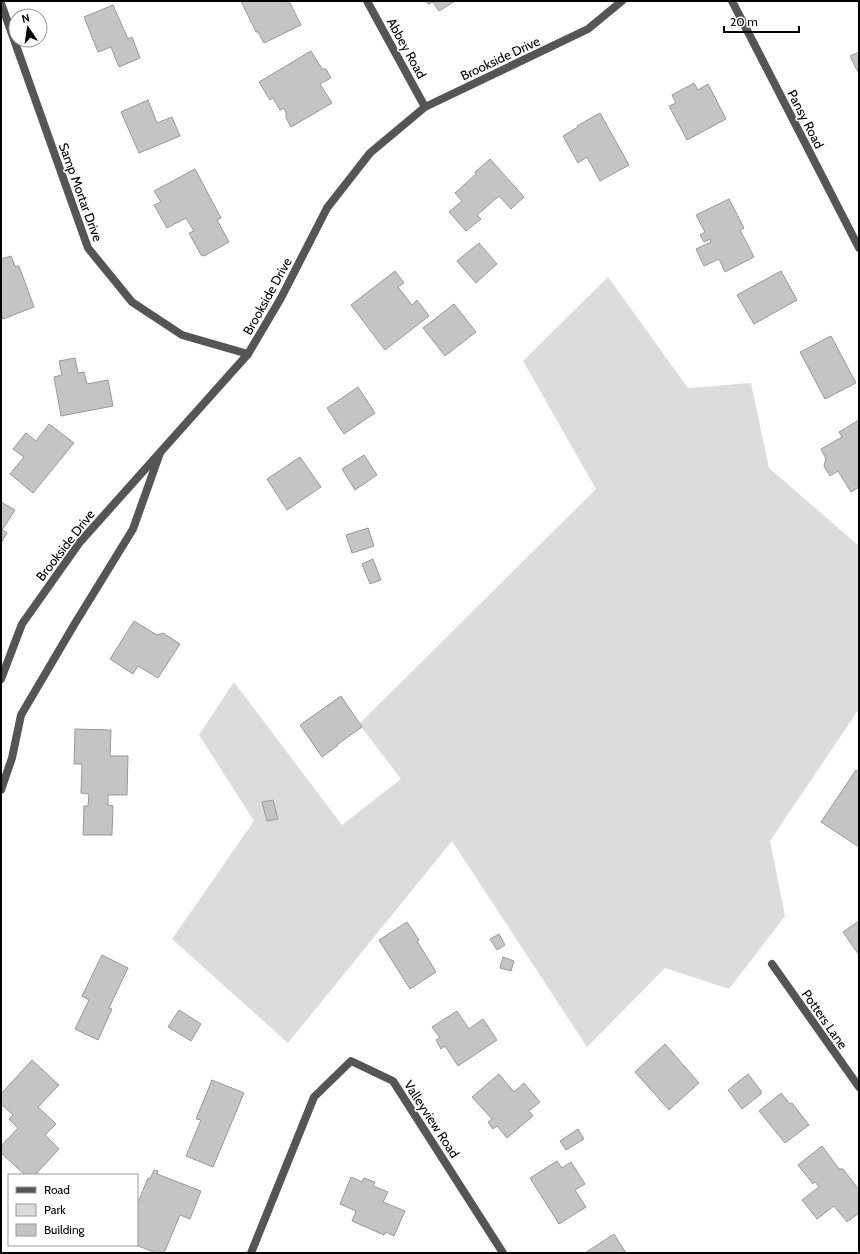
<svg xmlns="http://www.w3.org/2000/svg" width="860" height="1254" font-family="Cabin,sans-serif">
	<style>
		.green { fill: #dcdcdc }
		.building { fill: #c4c4c4; stroke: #999 }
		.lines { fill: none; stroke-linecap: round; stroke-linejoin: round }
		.lane { stroke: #555; stroke-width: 8 }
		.street { stroke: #555; stroke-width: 8 }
		.labels { text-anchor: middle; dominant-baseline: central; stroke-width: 3; stroke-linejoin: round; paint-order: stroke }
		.street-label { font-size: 13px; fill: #000; stroke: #fff }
	</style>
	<rect width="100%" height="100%" fill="#fff"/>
	<path class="green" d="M 608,277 L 688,388 L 751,383 L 769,468 L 859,546 L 859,709 L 770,841 L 785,916 L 729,989 L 665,968 L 587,1047 L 452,841 L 288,1043 L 172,939 L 254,821 L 199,735 L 234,682 L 342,825 L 401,779 L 359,724 L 596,489 L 523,361 Z"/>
	<g class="building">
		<path d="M 241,1 L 286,1 L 286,2 L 289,1 L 301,25 L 264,43 L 258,32 L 256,32 Z"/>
		<path d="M 426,1 L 455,1 L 439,11 L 433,2 L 428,4 Z"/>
		<path d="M 113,5 L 128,39 L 132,37 L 140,58 L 119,67 L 111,47 L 98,52 L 84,17 Z"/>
		<path d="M 311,51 L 322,69 L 326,69 L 331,78 L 320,84 L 332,103 L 291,127 L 286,118 L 286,113 L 284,108 L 280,110 L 273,98 L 270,100 L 259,82 Z"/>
		<path d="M 859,52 L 859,74 L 850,56 Z"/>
		<path d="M 694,83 L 698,90 L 708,84 L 726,119 L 687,140 L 669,106 L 676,103 L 672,95 Z"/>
		<path d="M 148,100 L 157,123 L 172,117 L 180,136 L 139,153 L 121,112 Z"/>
		<path d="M 600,113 L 629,165 L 600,181 L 587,157 L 578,163 L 563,136 L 578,127 L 577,126 Z"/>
		<path d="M 490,159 L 524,197 L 511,209 L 499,196 L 477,215 L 481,219 L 466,231 L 449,212 L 462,201 L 455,193 L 476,174 L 475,172 Z"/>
		<path d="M 195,169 L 221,218 L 217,220 L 229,242 L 204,256 L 201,255 L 189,233 L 194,231 L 186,218 L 167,228 L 154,205 L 161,202 L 154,191 Z"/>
		<path d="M 729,199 L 744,228 L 740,230 L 754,257 L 725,272 L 719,259 L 704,266 L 696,249 L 711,242 L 710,239 L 704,242 L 700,235 L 705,232 L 696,215 Z"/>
		<path d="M 479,243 L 497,264 L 476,283 L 457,261 Z"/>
		<path d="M 11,256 L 15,266 L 19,266 L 34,307 L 3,319 L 1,313 L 1,259 Z"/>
		<path d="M 395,271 L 404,283 L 398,287 L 412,305 L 417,300 L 429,316 L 385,350 L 351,305 Z"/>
		<path d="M 781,271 L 797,300 L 754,324 L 737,295 Z"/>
		<path d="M 454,304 L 476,332 L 445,356 L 423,328 Z"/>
		<path d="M 831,336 L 856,383 L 825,399 L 800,352 Z"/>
		<path d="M 75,358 L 78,373 L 84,372 L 87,384 L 108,380 L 113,406 L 61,416 L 54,377 L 62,375 L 59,361 Z"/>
		<path d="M 358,387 L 375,413 L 344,434 L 327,408 Z"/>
		<path d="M 859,420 L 859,487 L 851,492 L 838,471 L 830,476 L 824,466 L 826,459 L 821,449 L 842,437 L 839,432 Z"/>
		<path d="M 49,424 L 74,443 L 33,493 L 10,474 L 24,457 L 13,449 L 26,433 L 36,441 Z"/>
		<path d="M 364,455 L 377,475 L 355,490 L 342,469 Z"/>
		<path d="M 300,457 L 321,487 L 287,510 L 267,479 Z"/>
		<path d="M 1,502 L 15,510 L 2,530 L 7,533 L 1,543 Z"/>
		<path d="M 368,528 L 374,546 L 352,553 L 346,535 Z"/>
		<path d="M 373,559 L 381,580 L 370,584 L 362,564 Z"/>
		<path d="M 134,621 L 157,635 L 163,633 L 180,644 L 158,678 L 138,666 L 133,674 L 110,659 Z"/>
		<path d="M 341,696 L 362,727 L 338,744 L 337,746 L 322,757 L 300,725 Z"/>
		<path d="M 75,729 L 111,730 L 110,756 L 128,756 L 127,795 L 108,795 L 108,805 L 113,806 L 112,835 L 83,835 L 84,806 L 88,806 L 89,794 L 81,793 L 82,764 L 74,764 Z"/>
		<path d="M 856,770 L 859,772 L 859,847 L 821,822 Z"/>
		<path d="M 273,800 L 278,819 L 267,821 L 262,802 Z"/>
		<path d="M 859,921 L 859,955 L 843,932 Z"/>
		<path d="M 407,922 L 419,940 L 417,941 L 436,972 L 410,989 L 379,940 Z"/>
		<path d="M 499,934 L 505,945 L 497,950 L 490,939 Z"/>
		<path d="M 102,955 L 128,968 L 109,1008 L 112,1009 L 98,1040 L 75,1029 L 89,1000 L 82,996 Z"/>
		<path d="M 503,957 L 514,961 L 511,971 L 500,968 Z"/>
		<path d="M 179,1010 L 201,1024 L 191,1041 L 168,1027 Z"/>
		<path d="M 457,1011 L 469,1029 L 483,1019 L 497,1040 L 458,1066 L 445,1046 L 441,1049 L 436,1040 L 440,1038 L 432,1027 Z"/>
		<path d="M 665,1044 L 699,1083 L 669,1110 L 635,1072 Z"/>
		<path d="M 32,1060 L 59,1085 L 38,1107 L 56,1124 L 45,1135 L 59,1149 L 35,1175 L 25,1175 L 1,1153 L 1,1146 L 18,1128 L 9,1119 L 13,1115 L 1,1104 L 1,1094 Z"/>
		<path d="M 499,1074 L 514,1092 L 524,1083 L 540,1102 L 529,1111 L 533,1116 L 507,1138 L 497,1126 L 493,1129 L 488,1122 L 492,1119 L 472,1097 Z"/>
		<path d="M 748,1074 L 761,1091 L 761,1094 L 742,1109 L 728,1090 Z"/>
		<path d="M 212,1080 L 244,1093 L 213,1167 L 186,1156 L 201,1120 L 196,1119 Z"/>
		<path d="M 781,1093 L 790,1104 L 792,1103 L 809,1125 L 785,1143 L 759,1111 Z"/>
		<path d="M 578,1129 L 584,1139 L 566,1150 L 560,1141 Z"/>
		<path d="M 822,1146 L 839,1169 L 843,1169 L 859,1190 L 859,1213 L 847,1222 L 834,1206 L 817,1219 L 802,1200 L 819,1187 L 815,1182 L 813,1184 L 798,1165 Z"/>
		<path d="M 557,1161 L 562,1168 L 571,1162 L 585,1184 L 575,1190 L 586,1207 L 559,1224 L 530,1178 Z"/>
		<path d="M 154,1170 L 158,1171 L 157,1174 L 201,1191 L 190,1219 L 180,1215 L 164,1253 L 156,1253 L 136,1245 L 137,1245 L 137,1205 L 148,1178 L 150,1179 Z"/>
		<path d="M 351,1177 L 362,1182 L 364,1178 L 375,1182 L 373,1186 L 388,1192 L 383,1202 L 405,1211 L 394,1236 L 386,1232 L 384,1235 L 352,1221 L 356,1211 L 340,1204 Z"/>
		<path d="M 614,1234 L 626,1253 L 585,1253 Z"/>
	</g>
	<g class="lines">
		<path class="lane" d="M 1,790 L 12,758 L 21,715 L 74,625 L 133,529 L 160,453"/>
		<g class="street">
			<path d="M 367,1 L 425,107"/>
			<path d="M 732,1 L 859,248"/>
			<path d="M 1,3 L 88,248 L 132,302 L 182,335 L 248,354"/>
			<path d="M 1,679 L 22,624 L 80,542 L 248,354 L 281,298 L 327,208 L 370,153 L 425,107 L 588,29 L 622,1"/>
			<path d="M 772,964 L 859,1087"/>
			<path d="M 251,1253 L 314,1097 L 351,1061 L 393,1081 L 503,1253"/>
		</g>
	</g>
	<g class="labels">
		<g class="street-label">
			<text transform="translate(407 48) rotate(61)">Abbey Road</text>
			<text transform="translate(500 58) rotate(-25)">Brookside Drive</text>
			<text transform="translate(806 119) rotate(63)">Pansy Road</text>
			<text transform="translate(81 192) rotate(70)">Samp Mortar Drive</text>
			<text transform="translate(267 296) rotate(-61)">Brookside Drive</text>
			<text transform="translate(65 545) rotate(-52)">Brookside Drive</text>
			<text transform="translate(825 1019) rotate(55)">Potters Lane</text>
			<text transform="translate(432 1119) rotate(57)">Valleyview Road</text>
		</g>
	</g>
	<rect width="860" height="1254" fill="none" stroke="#000000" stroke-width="4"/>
	<rect x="8" y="1174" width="130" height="72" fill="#ffffff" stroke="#999999"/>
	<rect x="16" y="1187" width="20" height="6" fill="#555555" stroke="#999999"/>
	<text x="44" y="1194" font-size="12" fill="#000000">Road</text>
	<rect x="16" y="1204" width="20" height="12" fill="#dcdcdc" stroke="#999999"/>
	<text x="44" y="1214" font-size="12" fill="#000000">Park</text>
	<rect x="16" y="1224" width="20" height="12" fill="#c4c4c4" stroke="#999999"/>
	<text x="44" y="1234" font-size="12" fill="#000000">Building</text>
	<g transform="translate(28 28) rotate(347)"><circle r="19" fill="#ffffff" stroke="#999999"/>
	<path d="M0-3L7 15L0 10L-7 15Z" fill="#000000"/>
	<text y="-6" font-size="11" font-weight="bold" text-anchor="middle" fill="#000000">N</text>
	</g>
	<path d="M724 26v6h75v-6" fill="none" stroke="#000000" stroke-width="2"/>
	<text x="730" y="26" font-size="12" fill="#000000" stroke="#ffffff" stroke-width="3" paint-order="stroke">20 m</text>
</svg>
